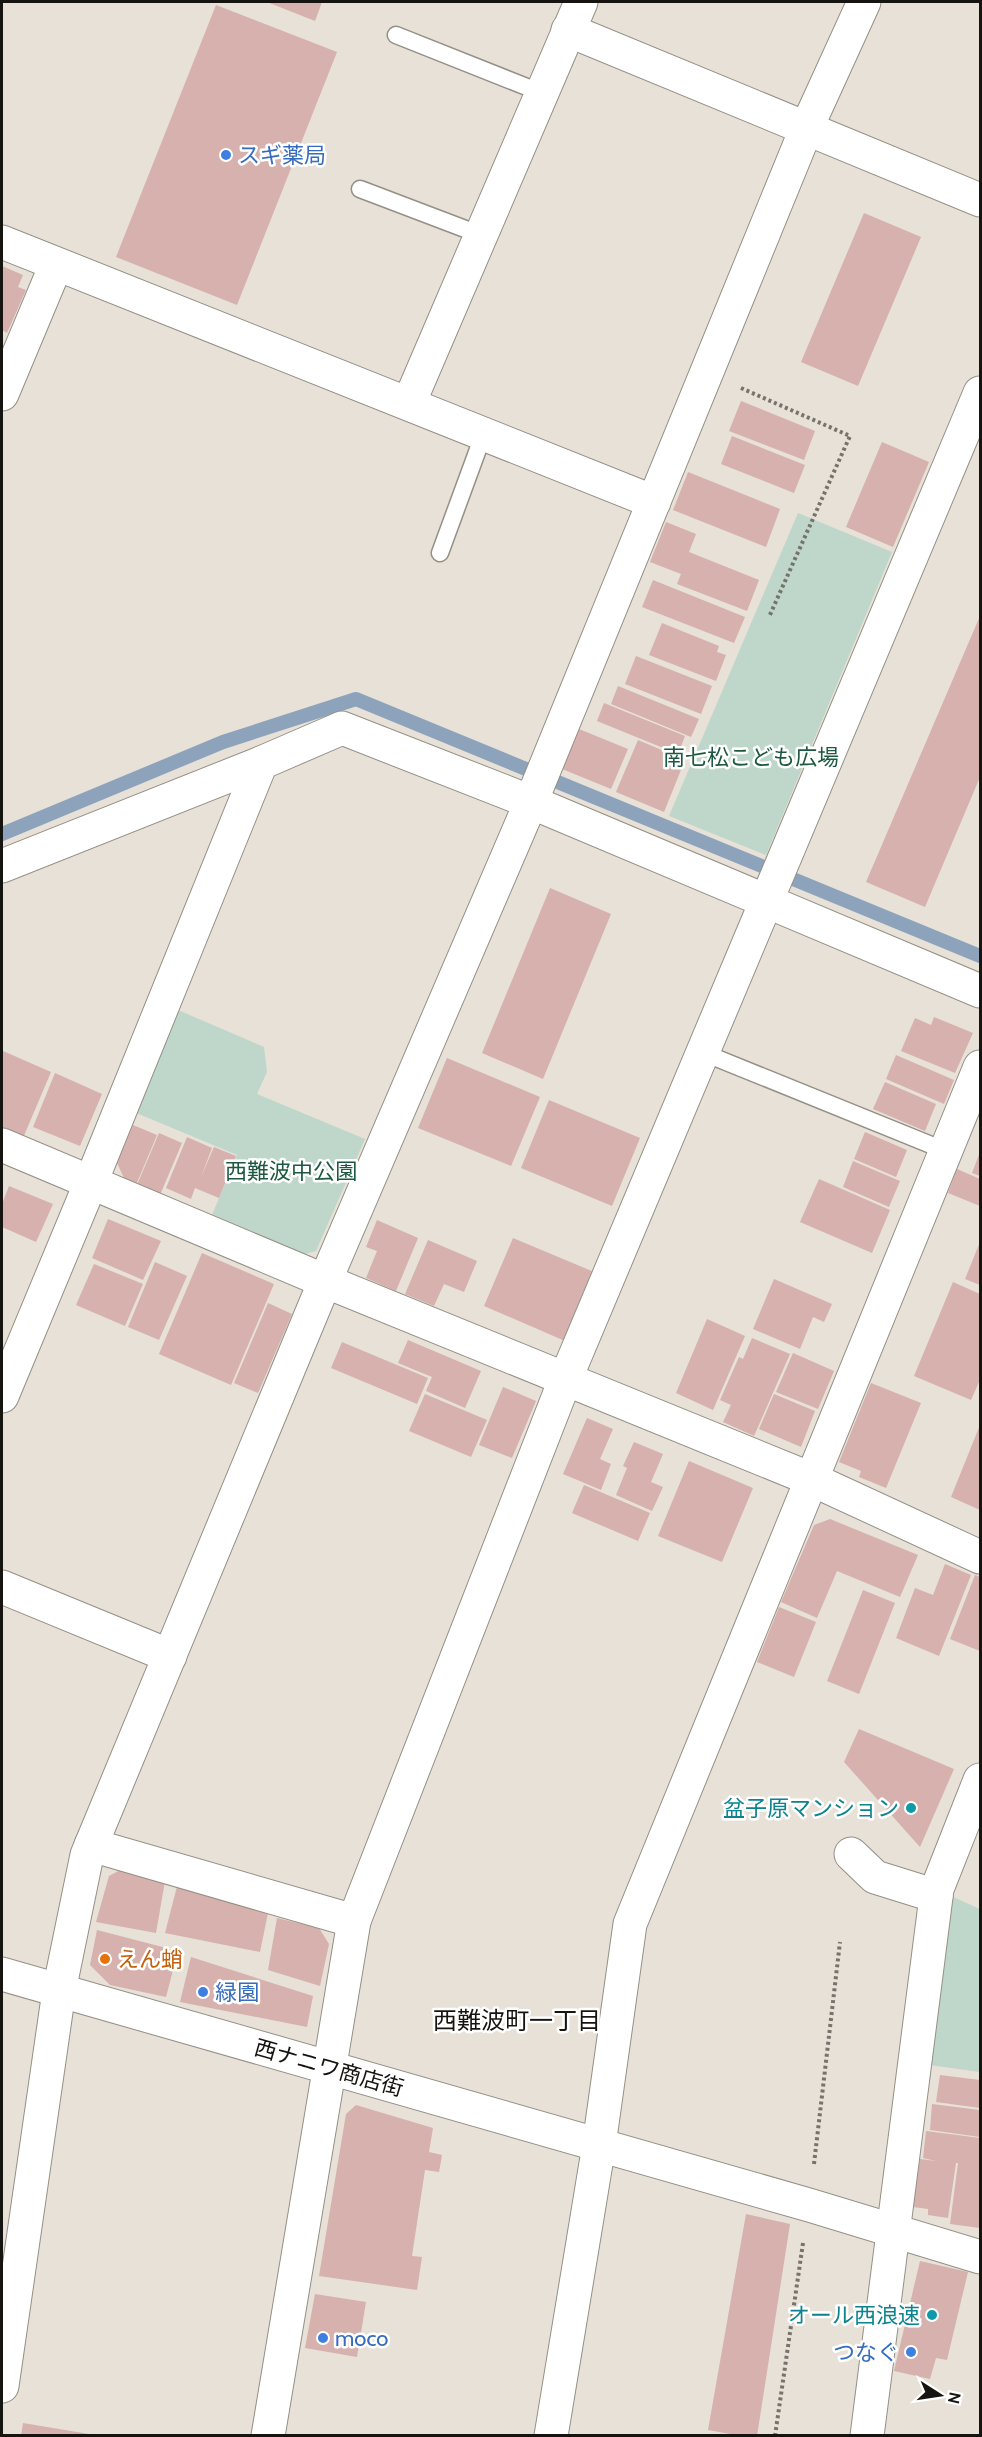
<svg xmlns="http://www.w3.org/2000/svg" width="982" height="2437" font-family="Cabin,'Noto Sans JP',sans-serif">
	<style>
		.green { fill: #bed7ca }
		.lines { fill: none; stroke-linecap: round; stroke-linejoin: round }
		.stream { stroke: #8da3bb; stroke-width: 14 }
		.building { fill: #d6b1ad }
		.service-casing { stroke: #959086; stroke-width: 19 }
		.minor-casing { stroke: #959086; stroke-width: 35 }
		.path { stroke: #77736c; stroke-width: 4; stroke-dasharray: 3 3; stroke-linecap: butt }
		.service { stroke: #fff; stroke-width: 16 }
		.minor { stroke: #fff; stroke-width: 33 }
		.shop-dot { fill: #3f7fe0; stroke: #fff; stroke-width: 2 }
		.culture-dot { fill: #0f9aa8; stroke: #fff; stroke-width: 2 }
		.food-dot { fill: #e8710a; stroke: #fff; stroke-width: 2 }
		.labels { text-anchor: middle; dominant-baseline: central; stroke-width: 5; stroke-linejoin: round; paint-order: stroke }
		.shop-label { font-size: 22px; fill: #366cbe; stroke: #fff; text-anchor: start }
		.park-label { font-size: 22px; fill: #1d5840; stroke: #fff }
		.culture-label { font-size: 22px; fill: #0d838f; stroke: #fff; text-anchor: end }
		.food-label { font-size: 22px; fill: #c56008; stroke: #fff; text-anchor: start }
		.street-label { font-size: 22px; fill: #161410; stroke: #fff }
		.neighbourhood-label { font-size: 24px; fill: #161410; stroke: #fff }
	</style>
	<rect width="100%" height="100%" fill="#e7e1d7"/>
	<g class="green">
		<path d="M 798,513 L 892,552 L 766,855 L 669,816 Z"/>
		<path d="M 178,1010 L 264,1047 L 267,1072 L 257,1094 L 365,1139 L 316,1251 L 305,1254 L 212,1215 L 237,1155 L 134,1112 Z"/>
		<path d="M 953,1897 L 980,1909 L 980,2072 L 929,2065 Z"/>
	</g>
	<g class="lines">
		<path class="stream" d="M 2,834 L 223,742 L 356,699 L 980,956"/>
	</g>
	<g class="building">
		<path d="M 267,2 L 322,2 L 315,21 Z"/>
		<path d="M 216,5 L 337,52 L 237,305 L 116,257 Z"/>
		<path d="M 864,213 L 921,237 L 858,386 L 801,362 Z"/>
		<path d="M 2,266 L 23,275 L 18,287 L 26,290 L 7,333 L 2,330 Z"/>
		<path d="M 741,401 L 815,431 L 804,460 L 729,431 Z"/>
		<path d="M 732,436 L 805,465 L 794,493 L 721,464 Z"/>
		<path d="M 882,442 L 929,462 L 893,547 L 846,527 Z"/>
		<path d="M 688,472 L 780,509 L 766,547 L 673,510 Z"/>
		<path d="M 666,522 L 696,534 L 689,552 L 759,580 L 747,611 L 677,584 L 681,574 L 650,562 Z"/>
		<path d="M 653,580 L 745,617 L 734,643 L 642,607 Z"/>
		<path d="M 980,616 L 980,777 L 925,907 L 866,882 Z"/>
		<path d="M 662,623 L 719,646 L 717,652 L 726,655 L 716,681 L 649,655 Z"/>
		<path d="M 636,656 L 712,686 L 701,714 L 625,684 Z"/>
		<path d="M 618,686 L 699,719 L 691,737 L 611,704 Z"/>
		<path d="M 604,703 L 685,736 L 678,754 L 597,721 Z"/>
		<path d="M 579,729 L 628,749 L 611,789 L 562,769 Z"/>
		<path d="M 638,740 L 685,760 L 664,812 L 616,792 Z"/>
		<path d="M 550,888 L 611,914 L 543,1079 L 482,1053 Z"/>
		<path d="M 934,1017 L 973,1033 L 955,1073 L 901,1051 L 915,1018 L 931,1025 Z"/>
		<path d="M 3,1051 L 51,1072 L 23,1138 L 2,1129 L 2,1056 Z"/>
		<path d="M 896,1055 L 954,1080 L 944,1104 L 886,1079 Z"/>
		<path d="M 447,1058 L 540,1097 L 511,1166 L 418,1128 Z"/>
		<path d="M 55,1073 L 102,1094 L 80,1146 L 33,1127 Z"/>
		<path d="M 885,1082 L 936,1104 L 925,1131 L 873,1109 Z"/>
		<path d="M 549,1100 L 640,1138 L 612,1206 L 521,1168 Z"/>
		<path d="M 133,1125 L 157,1135 L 136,1185 L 125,1180 L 117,1163 Z"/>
		<path d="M 865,1132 L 907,1150 L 896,1177 L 854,1159 Z"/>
		<path d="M 159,1133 L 182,1143 L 160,1195 L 137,1185 Z"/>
		<path d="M 187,1137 L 212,1148 L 201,1177 L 214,1147 L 236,1156 L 219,1198 L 195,1188 L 191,1199 L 166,1188 Z"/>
		<path d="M 980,1152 L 980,1176 L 972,1173 Z"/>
		<path d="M 853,1161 L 900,1181 L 889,1207 L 843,1187 Z"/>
		<path d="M 957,1169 L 980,1179 L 980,1206 L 948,1193 Z"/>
		<path d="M 819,1179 L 890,1210 L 872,1253 L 800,1222 Z"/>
		<path d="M 9,1186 L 53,1204 L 36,1242 L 2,1227 L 2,1204 Z"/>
		<path d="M 108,1219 L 161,1241 L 143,1280 L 92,1258 Z"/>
		<path d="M 377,1220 L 418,1238 L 396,1291 L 366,1278 L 377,1251 L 366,1247 Z"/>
		<path d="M 513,1238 L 594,1272 L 565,1341 L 484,1306 Z"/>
		<path d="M 428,1240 L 477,1261 L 464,1292 L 444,1284 L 434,1306 L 405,1294 Z"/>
		<path d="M 980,1242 L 980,1285 L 965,1279 Z"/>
		<path d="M 202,1253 L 274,1284 L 231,1385 L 159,1354 Z"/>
		<path d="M 155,1262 L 187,1276 L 159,1340 L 128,1327 Z"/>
		<path d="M 94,1264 L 143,1284 L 125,1326 L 76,1305 Z"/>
		<path d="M 774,1279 L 832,1304 L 824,1322 L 813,1317 L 800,1349 L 753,1329 Z"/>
		<path d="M 953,1282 L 980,1294 L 980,1382 L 979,1382 L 971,1400 L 914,1376 Z"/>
		<path d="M 268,1303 L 292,1314 L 258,1393 L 234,1383 Z"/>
		<path d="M 707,1319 L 745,1336 L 713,1410 L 676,1393 Z"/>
		<path d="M 752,1338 L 790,1354 L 754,1436 L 723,1422 L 731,1405 L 720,1400 L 739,1357 L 743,1359 Z"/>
		<path d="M 408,1340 L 481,1371 L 465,1408 L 426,1391 L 432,1377 L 398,1363 Z"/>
		<path d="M 342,1342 L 428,1378 L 417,1404 L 331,1368 Z"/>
		<path d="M 793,1353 L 834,1371 L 818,1409 L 776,1392 Z"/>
		<path d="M 871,1383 L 921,1403 L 886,1488 L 859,1477 L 861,1471 L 839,1462 Z"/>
		<path d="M 503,1387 L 536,1401 L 512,1458 L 479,1445 Z"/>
		<path d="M 425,1394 L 487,1420 L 471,1457 L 409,1431 Z"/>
		<path d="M 774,1394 L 815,1411 L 801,1447 L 759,1429 Z"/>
		<path d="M 587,1418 L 613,1429 L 600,1459 L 611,1464 L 601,1490 L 563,1474 Z"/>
		<path d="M 980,1425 L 980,1510 L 951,1497 Z"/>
		<path d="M 634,1442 L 663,1454 L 651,1482 L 663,1487 L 652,1511 L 616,1495 L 627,1468 L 623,1466 Z"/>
		<path d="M 689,1461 L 753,1488 L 722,1562 L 658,1536 Z"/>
		<path d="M 584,1485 L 650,1513 L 638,1541 L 572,1513 Z"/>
		<path d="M 830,1519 L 918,1555 L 900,1597 L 837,1571 L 817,1618 L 781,1602 L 814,1525 Z"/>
		<path d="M 945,1564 L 971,1575 L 939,1656 L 896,1638 L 915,1588 L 933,1595 Z"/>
		<path d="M 975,1575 L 980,1577 L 980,1651 L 950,1639 Z"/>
		<path d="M 863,1590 L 895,1603 L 859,1694 L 827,1681 Z"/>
		<path d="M 779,1607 L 816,1622 L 794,1677 L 757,1662 Z"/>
		<path d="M 859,1729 L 954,1769 L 920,1847 L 844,1762 Z"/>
		<path d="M 122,1869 L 165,1881 L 156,1933 L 96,1922 L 109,1876 Z"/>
		<path d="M 181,1871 L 268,1913 L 260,1952 L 165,1933 Z"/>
		<path d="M 277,1918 L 319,1928 L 329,1944 L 320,1986 L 268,1970 Z"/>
		<path d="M 97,1930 L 178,1951 L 166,1997 L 110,1985 L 90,1965 Z"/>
		<path d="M 191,1957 L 313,1996 L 307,2027 L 180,2002 Z"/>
		<path d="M 940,2075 L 980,2080 L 980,2108 L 936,2102 Z"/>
		<path d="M 932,2104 L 980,2110 L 980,2137 L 930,2130 Z"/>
		<path d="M 356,2105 L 433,2128 L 429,2152 L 442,2155 L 439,2172 L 425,2170 L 412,2256 L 422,2257 L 417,2290 L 319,2276 L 346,2114 Z"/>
		<path d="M 926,2131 L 980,2138 L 980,2228 L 950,2224 L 958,2163 L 956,2163 L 948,2218 L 928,2215 L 928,2209 L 913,2207 L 920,2159 L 936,2161 L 923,2158 Z"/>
		<path d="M 746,2214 L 790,2224 L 757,2436 L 741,2436 L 708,2430 Z"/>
		<path d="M 920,2261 L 968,2272 L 947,2360 L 936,2358 L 930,2379 L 894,2371 Z"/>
		<path d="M 315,2294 L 366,2302 L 357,2357 L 305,2348 Z"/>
		<path d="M 23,2423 L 89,2434 L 89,2436 L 21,2436 Z"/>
	</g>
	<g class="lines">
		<defs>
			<g id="service">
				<path d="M 396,35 L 542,93"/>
				<path d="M 360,189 L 481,235"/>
				<path d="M 440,553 L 484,433"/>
				<path d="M 704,1053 L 946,1151"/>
			</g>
			<g id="minor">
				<path d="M 568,30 L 980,200"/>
				<path d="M 2,242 L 654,502"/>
				<path d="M 2,394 L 56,265"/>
				<path d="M 409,403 L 581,2"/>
				<path d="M 2,866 L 261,763 L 342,728 L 531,802 L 980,991"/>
				<path d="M 2,1145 L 325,1281 L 811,1479 L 980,1557"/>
				<path d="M 2,1396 L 91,1182 L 261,763"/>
				<path d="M 2,1587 L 170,1656"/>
				<path d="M 91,1845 L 354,1921"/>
				<path d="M 851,1854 L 875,1877 L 936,1896"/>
				<path d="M 2,1974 L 809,2205 L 980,2257"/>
				<path d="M 2,2386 L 59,1991 L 87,1855 L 325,1281 L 531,802 L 807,127 L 864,2"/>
				<path d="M 268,2436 L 354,1921 L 565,1380 L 980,393"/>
				<path d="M 551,2436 L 599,2145 L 630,1924 L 980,1067"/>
				<path d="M 867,2436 L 937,1889 L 980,1780"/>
			</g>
		</defs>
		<use href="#service" class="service-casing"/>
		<use href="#minor" class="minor-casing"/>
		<g class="path">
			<path d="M 741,388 L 850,436 L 769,617"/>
			<path d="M 814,2164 L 840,1942"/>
			<path d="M 775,2436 L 803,2243"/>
		</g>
		<use href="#service" class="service"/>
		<use href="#minor" class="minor"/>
	</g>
	<g class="shop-dot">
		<circle cx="226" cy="155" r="6"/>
		<circle cx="203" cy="1992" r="6"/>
		<circle cx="323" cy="2338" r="6"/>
		<circle cx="911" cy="2352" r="6"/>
	</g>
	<g class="culture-dot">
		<circle cx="911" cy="1808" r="6"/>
		<circle cx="932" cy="2315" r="6"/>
	</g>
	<circle class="food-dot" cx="105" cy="1959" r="6"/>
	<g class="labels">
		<g class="shop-label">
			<text x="238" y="155">スギ薬局</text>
			<text x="215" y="1992">緑園</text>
			<text x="335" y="2338">moco</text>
			<text x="899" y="2352" text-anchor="end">つなぐ</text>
		</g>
		<g class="park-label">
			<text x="751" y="757">南七松こども広場</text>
			<text x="291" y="1171">西難波中公園</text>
		</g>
		<g class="culture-label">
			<text x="899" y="1808">盆子原マンション</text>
			<text x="920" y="2315">オール西浪速</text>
		</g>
		<g class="food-label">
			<text x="117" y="1959">えん蛸</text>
		</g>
		<g class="street-label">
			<text transform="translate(329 2068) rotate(16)">西ナニワ商店街</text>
		</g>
		<g class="neighbourhood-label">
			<text x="517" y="2020">西難波町一丁目</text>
		</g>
	</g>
	<rect width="982" height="2437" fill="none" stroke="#161410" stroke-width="6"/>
	<g transform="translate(940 2395) rotate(102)" stroke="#ffffff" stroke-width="4.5" paint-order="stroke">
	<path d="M0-4.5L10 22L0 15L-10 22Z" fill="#161410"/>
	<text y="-9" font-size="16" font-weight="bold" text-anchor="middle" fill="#161410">N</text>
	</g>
</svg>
